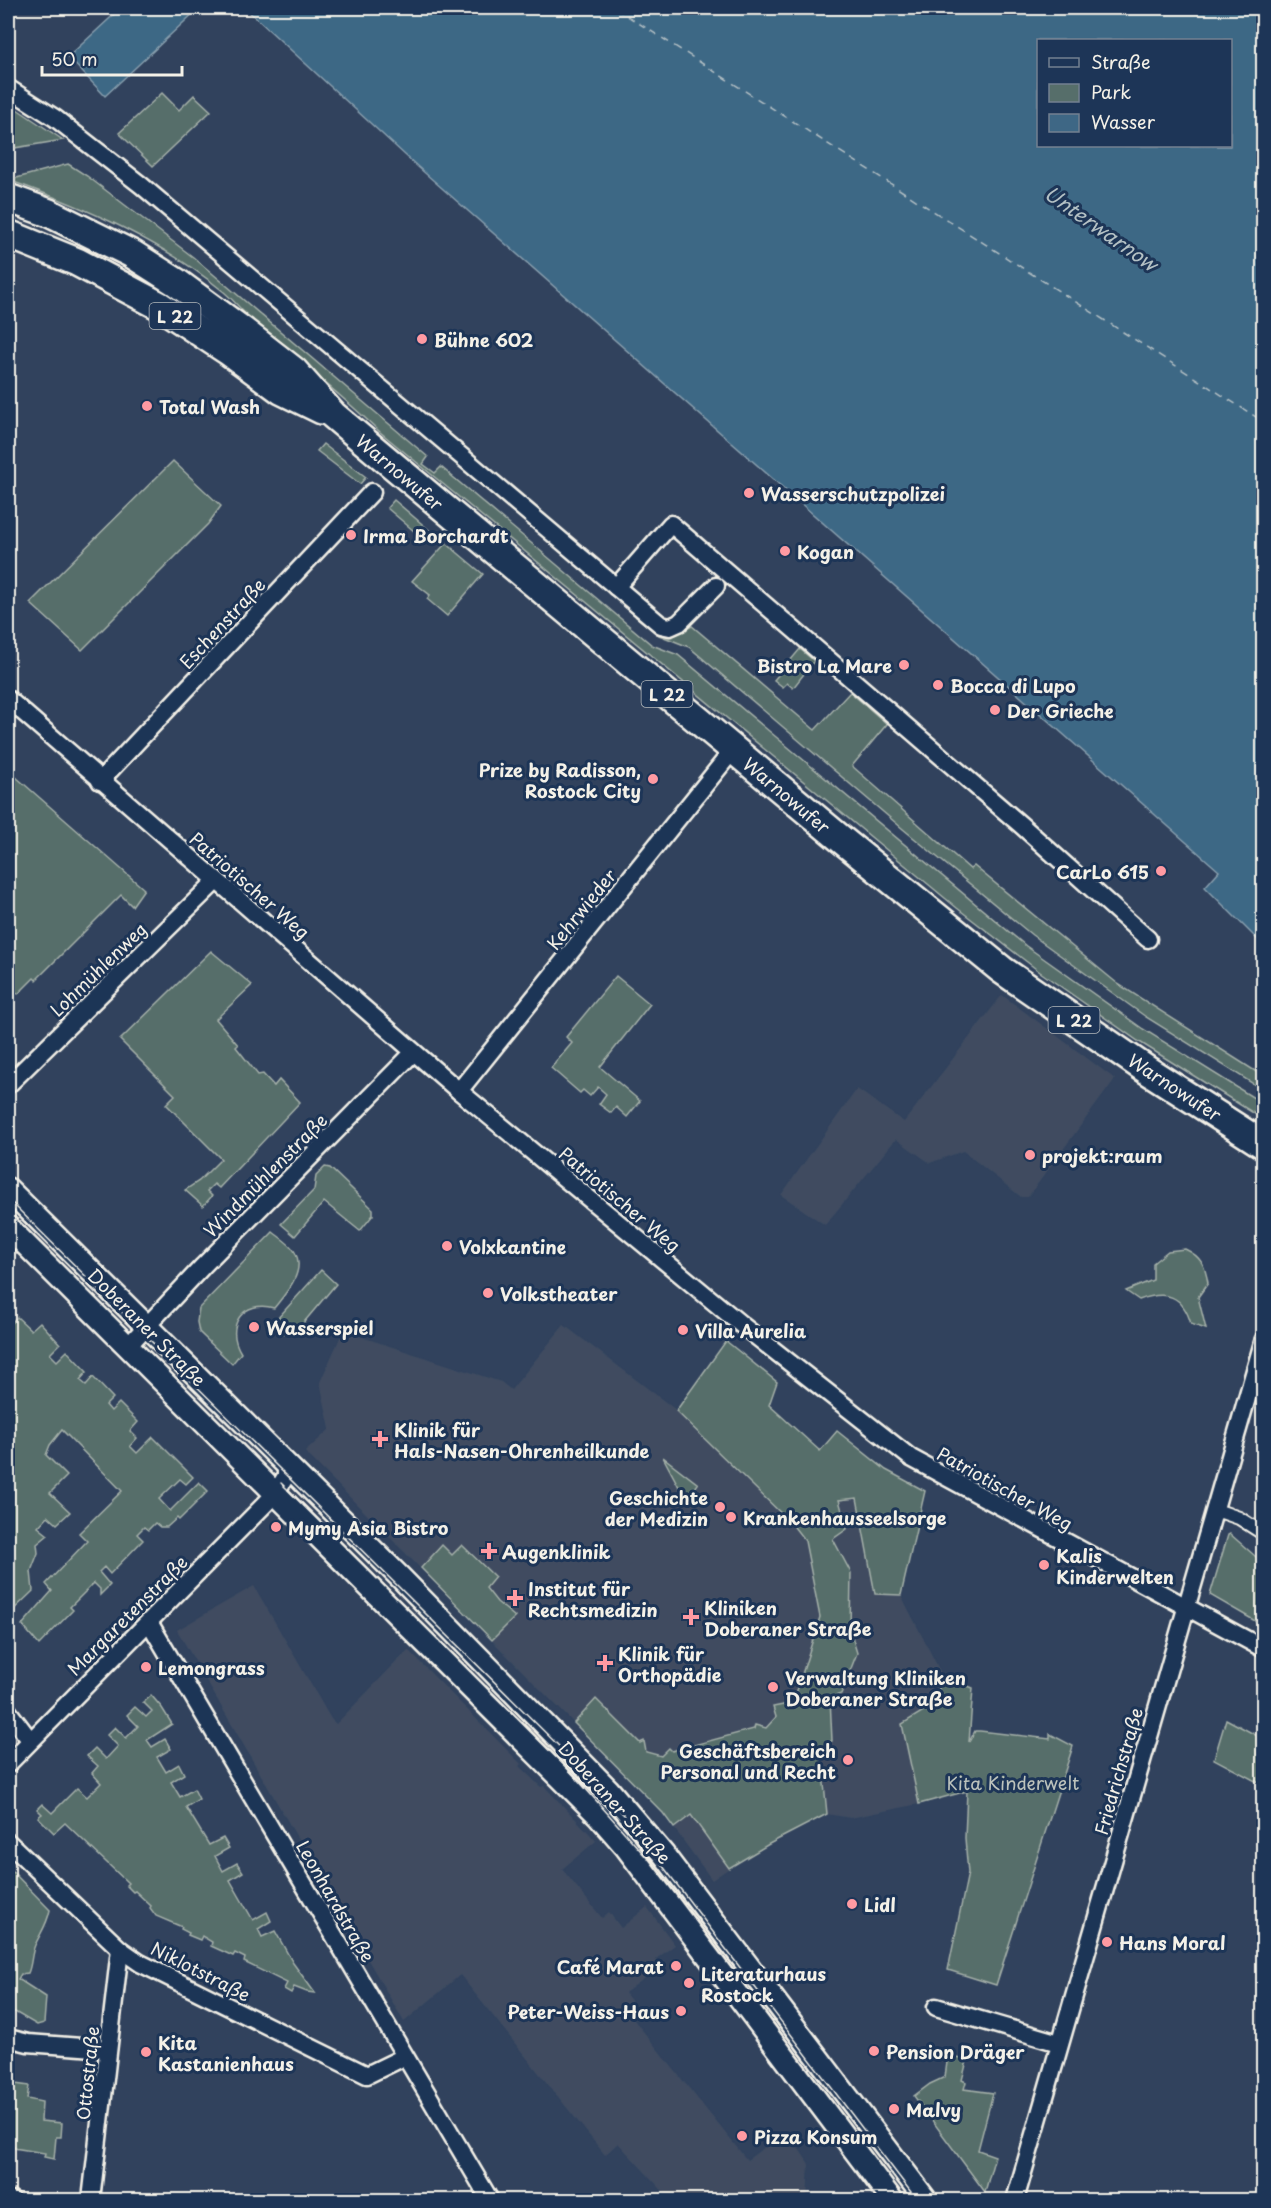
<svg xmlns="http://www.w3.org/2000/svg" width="1271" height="2208" font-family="'Playpen Sans',sans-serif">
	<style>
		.built { fill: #3f4c61 }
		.green { fill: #566e6a; stroke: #a5b0a9; stroke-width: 1.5 }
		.water { fill: #3e6785; stroke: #879ead; stroke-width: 1.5; fill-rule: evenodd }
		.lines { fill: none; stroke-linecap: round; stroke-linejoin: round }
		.ferry { stroke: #b4c1c5; stroke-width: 1.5; stroke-dasharray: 8 6; stroke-linecap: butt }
		.pedestrian-casing { stroke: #f4f1e8; stroke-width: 16 }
		.minor-casing { stroke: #f4f1e8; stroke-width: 21 }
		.tertiary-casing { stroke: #f4f1e8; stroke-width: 26 }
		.primary-casing { stroke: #f4f1e8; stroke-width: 32 }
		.pedestrian { stroke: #1d3557; stroke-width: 12 }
		.minor { stroke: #1d3557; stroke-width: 16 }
		.tertiary { stroke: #1d3557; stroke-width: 21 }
		.primary { stroke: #1d3557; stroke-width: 27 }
		.tram { stroke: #f4f1e8; stroke-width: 1.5 }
		.poi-dot { fill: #ff9aa2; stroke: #1d3557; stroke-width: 2 }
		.labels { text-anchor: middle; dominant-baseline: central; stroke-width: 6; stroke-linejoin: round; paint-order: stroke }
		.shield { fill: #1d3557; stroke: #b4b9bc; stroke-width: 1.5 }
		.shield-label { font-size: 16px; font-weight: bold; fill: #f4f1e8 }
		.poi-label { font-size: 18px; font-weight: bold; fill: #f4f1e8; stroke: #1d3557; text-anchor: start }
		.street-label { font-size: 18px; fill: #f4f1e8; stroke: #1d3557 }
		.park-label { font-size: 18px; fill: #bdc3bc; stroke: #1d3557 }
		.water-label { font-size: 20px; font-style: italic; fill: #b4c1c5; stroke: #1d3557 }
	</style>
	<rect width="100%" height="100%" fill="#31425d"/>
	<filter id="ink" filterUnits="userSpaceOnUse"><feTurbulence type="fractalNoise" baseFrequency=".0167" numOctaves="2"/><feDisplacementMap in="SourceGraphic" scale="12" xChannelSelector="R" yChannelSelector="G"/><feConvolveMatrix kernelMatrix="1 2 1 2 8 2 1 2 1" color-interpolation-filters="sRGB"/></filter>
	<g filter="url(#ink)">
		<g class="built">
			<path d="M 1002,995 L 1115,1079 L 1028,1197 L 1021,1197 L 963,1151 L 930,1163 L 896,1139 L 825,1225 L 781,1195 L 857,1089 L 904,1122 Z"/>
			<path d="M 564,1325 L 676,1410 L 726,1341 L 777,1382 L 769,1405 L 820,1451 L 837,1431 L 886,1470 L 925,1491 L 901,1595 L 942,1675 L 973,1688 L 968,1761 L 970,1789 L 919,1804 L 850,1818 L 827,1814 L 806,1815 L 712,1880 L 663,1813 L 305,1452 L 330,1429 L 320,1382 L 343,1331 L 501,1382 L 511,1390 Z"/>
			<path d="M 254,1586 L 331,1719 L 336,1724 L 408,1650 L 521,1764 L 519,1766 L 541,1787 L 544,1786 L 588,1832 L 596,1841 L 562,1869 L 602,1918 L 609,1912 L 621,1928 L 647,1907 L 675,1945 L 656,1959 L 661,1966 L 625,1993 L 637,2008 L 630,2015 L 747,2160 L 787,2131 L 809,2164 L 807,2200 L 671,2200 L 618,2143 L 605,2155 L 460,1975 L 404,2022 L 177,1630 Z"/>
		</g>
		<g class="green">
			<path d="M 162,93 L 179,110 L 194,95 L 211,111 L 153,166 L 119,133 Z"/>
			<path d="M 8,103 L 63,140 L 8,149 Z"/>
			<path d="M 68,164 L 87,176 L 193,257 L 428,457 L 423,464 L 435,473 L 441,467 L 652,645 L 678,655 L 1026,946 L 1143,1029 L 1262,1103 L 1263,1119 L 1138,1041 L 1040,972 L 957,908 L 380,432 C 342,395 300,362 259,328 C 247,317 237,303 224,292 C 162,241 87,208 11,181 L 13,179 Z"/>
			<path d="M 323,444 L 366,477 L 360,484 L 317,451 Z"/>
			<path d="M 173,461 L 221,506 L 208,524 L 82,650 L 30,603 Z"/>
			<path d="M 394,500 L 435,535 L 428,543 L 387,508 Z"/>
			<path d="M 446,543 L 483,574 L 447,616 L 427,599 L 430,595 L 412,581 Z"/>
			<path d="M 638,616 C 660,632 666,641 692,626 L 815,730 L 850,692 L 887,724 L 852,766 L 970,869 L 974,866 L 1118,984 L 1263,1076 L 1263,1090 L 1146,1017 L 1032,935 L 903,829 L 689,647 L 659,635 L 636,617 Z"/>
			<path d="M 800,649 L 814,661 L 793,688 L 787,683 L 783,687 L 774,680 Z"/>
			<path d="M 8,770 L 144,889 L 132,906 L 121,895 L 36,980 L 34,978 L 18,994 L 15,991 L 8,998 Z"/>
			<path d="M 211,951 L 252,985 L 216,1019 L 238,1045 L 236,1047 L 258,1075 L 263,1074 L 274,1086 L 279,1080 L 300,1102 L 219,1188 L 214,1184 L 207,1191 L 212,1196 L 203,1206 L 185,1190 L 199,1181 L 221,1159 L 166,1104 L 175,1095 L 120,1040 Z"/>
			<path d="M 616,976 L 650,1004 L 600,1067 L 640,1101 L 627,1117 L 616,1107 L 611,1113 L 599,1104 L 606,1094 L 598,1087 L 590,1096 L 583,1090 L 580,1093 L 551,1068 L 572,1043 L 566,1037 Z"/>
			<path d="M 325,1167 L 330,1168 L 373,1209 L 373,1215 L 360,1231 L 324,1202 L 295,1236 L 281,1224 L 314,1190 L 316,1176 Z"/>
			<path d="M 273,1232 C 279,1237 291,1244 295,1252 C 306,1272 286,1293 274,1308 C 243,1299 224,1326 241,1353 L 232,1364 L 199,1332 L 197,1322 L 199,1308 Z"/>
			<path d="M 1185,1249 C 1202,1257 1205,1266 1208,1283 L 1198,1297 L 1206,1329 L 1191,1324 C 1183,1295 1166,1290 1139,1300 L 1126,1291 L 1153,1280 L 1153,1263 L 1168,1251 Z"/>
			<path d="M 321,1270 L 336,1284 L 294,1334 C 285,1335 282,1333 277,1326 L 277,1319 Z"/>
			<path d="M 17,1317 L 31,1330 L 40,1322 L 60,1344 L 50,1354 L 57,1361 L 67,1351 L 87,1372 L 80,1380 L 86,1385 L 93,1377 L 113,1398 L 106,1405 L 111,1411 L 119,1403 L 138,1422 L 130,1431 L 137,1438 L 130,1446 L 137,1453 L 153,1437 L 193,1477 L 186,1484 L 180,1479 L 159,1499 L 170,1511 L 199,1482 L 208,1491 L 179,1520 L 177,1518 L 167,1527 L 160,1527 L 155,1523 L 148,1530 L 144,1527 L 137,1534 L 143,1540 L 110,1574 L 104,1567 L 99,1572 L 110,1585 L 100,1595 L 100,1589 L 94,1583 L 70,1607 L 73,1610 L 39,1645 L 22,1625 L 52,1591 L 46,1584 L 87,1541 L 79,1533 L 122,1491 L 62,1430 L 50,1445 L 46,1455 L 67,1476 L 50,1493 L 70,1512 L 57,1524 L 48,1516 L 38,1527 L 48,1535 L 37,1544 L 38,1553 L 31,1571 L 33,1591 L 8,1615 L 8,1326 Z"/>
			<path d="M 726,1341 L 777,1382 L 769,1405 L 820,1451 L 837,1431 L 886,1470 L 925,1491 L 901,1595 L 875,1594 L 857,1498 L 839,1500 L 847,1529 L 833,1539 L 851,1573 L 850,1630 L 857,1653 L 841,1694 L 830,1698 L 832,1741 L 828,1742 L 829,1752 L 821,1753 L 827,1814 L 769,1844 L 729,1868 L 691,1815 L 674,1828 L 663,1813 L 574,1723 L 596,1699 L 640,1743 L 644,1741 L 646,1752 L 661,1756 L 669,1748 L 672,1751 L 754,1729 L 755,1725 L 766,1728 L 776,1717 L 773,1707 L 793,1703 L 820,1617 L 805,1541 L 791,1523 L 676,1411 Z"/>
			<path d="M 663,1457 L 698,1484 L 686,1500 Z"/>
			<path d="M 1230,1534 L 1263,1563 L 1263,1600 L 1257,1622 L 1210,1595 L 1228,1535 Z"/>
			<path d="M 442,1545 L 452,1555 L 462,1545 L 495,1577 L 486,1588 L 497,1602 L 515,1617 L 492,1640 L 421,1568 Z"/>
			<path d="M 942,1676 L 973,1688 L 969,1742 L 975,1731 L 980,1731 L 1050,1739 L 1050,1734 L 1073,1746 L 996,1985 L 948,1970 L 968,1873 L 965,1838 L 967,1791 L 919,1804 L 902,1724 L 935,1704 Z"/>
			<path d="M 151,1695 L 162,1708 L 172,1724 L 147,1740 L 152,1747 L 165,1739 L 171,1749 L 157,1757 L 166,1772 L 179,1764 L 184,1774 L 171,1782 L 180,1797 L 194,1789 L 199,1799 L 186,1807 L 209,1845 L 223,1838 L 229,1848 L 215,1856 L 223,1871 L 237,1863 L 243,1872 L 230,1880 L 253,1920 L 267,1912 L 271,1921 L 258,1929 L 262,1937 L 275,1931 L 293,1963 L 315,1993 L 307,1992 L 294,1987 L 291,1993 L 284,1989 L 287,1983 L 244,1962 L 245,1958 L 235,1953 L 233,1956 L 211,1946 L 212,1942 L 202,1936 L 200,1940 L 188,1935 L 189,1933 L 181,1929 L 182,1927 L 156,1916 L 150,1908 L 151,1906 L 135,1891 L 133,1892 L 126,1885 L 128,1883 L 65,1823 L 54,1833 L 38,1817 L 42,1814 L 37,1809 L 42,1804 L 52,1813 L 77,1788 L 87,1797 L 101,1783 L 92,1773 L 98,1766 L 87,1756 L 95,1748 L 106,1759 L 118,1746 L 107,1735 L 115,1727 L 126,1738 L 138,1726 L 127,1715 L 135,1707 L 146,1717 L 152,1711 L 143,1702 Z"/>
			<path d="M 1226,1719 L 1263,1739 L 1263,1785 L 1214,1759 Z"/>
			<path d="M 8,1867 L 50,1910 C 47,1925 41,1932 35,1945 C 31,1954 32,1964 28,1973 L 21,1974 L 18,1979 L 46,1997 L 44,2023 L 37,2025 L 8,2008 Z"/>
			<path d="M 948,2055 L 967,2061 L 962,2080 L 966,2082 L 964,2089 L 993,2093 L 978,2150 L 995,2156 L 985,2192 L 914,2096 L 930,2084 L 945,2077 Z"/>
			<path d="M 8,2083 L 29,2086 L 27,2099 L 42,2102 L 41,2121 L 62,2123 L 61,2137 L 56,2137 L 54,2159 L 44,2157 L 45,2153 L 14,2148 L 14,2146 L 8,2145 Z"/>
		</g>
		<g class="water">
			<path d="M 121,8 L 199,8 L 105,96 L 68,57 Z"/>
			<path d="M 245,8 L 1263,8 L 1263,945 L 1205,887 L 1219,871 L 418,167 ZM 1038,40 L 1230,40 L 1230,146 L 1038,146 Z"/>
		</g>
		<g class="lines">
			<path class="ferry" d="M 615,8 L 1264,422"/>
			<defs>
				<path id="pedestrian" d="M 1213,1509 L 1239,1518 L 1264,1534"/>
				<g id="minor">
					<path d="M 8,88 L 55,118 L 141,185 L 661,625 L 670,627 L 679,623 L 716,586"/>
					<path d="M 616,587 L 671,524 L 1021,825 L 1148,939"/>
					<path d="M 8,699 L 459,1091 L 743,1326 L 911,1458 L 1264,1649"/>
					<path d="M 100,781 L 372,492"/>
					<path d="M 8,1085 L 216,881"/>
					<path d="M 459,1091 L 733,750"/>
					<path d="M 127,1347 L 203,1266 L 413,1053"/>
					<path d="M 149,1622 L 490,2200"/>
					<path d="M 8,1711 L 30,1740"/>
					<path d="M 8,1764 L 275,1494 L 286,1476 L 286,1466"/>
					<path d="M 8,1842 L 120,1949 L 140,1963 L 367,2075 L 404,2057"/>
					<path d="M 936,2007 L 1059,2043"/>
					<path d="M 8,2038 L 28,2043 L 108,2049"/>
					<path d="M 8,2200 L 12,2200"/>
					<path d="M 91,2200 L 120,1949"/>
					<path d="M 1015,2200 L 1264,1339"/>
				</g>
				<g id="tertiary">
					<path d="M 8,1189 L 400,1577 L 608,1789 L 664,1855 L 926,2200"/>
					<path d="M 8,1227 L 598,1815 L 625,1846 L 892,2200"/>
				</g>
				<g id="primary">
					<path d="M 8,198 L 49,213 L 132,254 L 176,282 L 244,332 L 294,371 L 333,415 L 456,518 L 842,840 L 1002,970 L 1147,1070 L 1264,1145"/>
					<path d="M 8,234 L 77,262 L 160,306 L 228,351 L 281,390 L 322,410"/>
				</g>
			</defs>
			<use href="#pedestrian" class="pedestrian-casing"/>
			<use href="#minor" class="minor-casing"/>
			<use href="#tertiary" class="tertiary-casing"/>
			<use href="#primary" class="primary-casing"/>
			<use href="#pedestrian" class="pedestrian"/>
			<use href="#minor" class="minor"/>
			<use href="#tertiary" class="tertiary"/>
			<use href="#primary" class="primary"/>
			<g class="tram">
				<path d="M 8,1199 L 577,1764 L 624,1815 L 917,2200"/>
				<path d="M 281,1483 L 413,1614"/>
				<path d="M 486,1686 L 570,1771 L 648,1859"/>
			</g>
		</g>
	</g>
	<g class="poi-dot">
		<circle cx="422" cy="339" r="6"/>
		<circle cx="147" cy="406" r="6"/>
		<circle cx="749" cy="493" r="6"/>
		<circle cx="351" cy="535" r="6"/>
		<circle cx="785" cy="551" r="6"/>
		<circle cx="904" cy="665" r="6"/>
		<circle cx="938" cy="685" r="6"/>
		<circle cx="995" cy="710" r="6"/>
		<circle cx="653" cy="779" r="6"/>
		<circle cx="1161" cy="871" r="6"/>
		<circle cx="1030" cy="1155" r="6"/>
		<circle cx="447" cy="1246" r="6"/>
		<circle cx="488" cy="1293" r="6"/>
		<circle cx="254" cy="1327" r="6"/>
		<circle cx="683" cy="1330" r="6"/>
		<path d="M377 1430h6v6h6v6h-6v6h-6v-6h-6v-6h6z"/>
		<circle cx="720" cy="1507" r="6"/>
		<circle cx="731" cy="1517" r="6"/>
		<circle cx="276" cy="1527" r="6"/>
		<path d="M486 1542h6v6h6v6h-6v6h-6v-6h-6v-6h6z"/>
		<circle cx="1044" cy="1565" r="6"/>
		<path d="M512 1589h6v6h6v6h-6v6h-6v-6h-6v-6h6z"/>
		<path d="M688 1608h6v6h6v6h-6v6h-6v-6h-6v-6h6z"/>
		<path d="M602 1654h6v6h6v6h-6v6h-6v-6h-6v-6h6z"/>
		<circle cx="146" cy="1667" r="6"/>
		<circle cx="773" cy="1687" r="6"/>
		<circle cx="848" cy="1760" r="6"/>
		<circle cx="852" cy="1904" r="6"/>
		<circle cx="1107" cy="1942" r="6"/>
		<circle cx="676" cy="1966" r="6"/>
		<circle cx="689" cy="1983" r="6"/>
		<circle cx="681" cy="2011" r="6"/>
		<circle cx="874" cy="2051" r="6"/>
		<circle cx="146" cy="2052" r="6"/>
		<circle cx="894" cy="2109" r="6"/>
		<circle cx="742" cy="2136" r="6"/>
	</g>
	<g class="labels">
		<g class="shield">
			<rect x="149.5" y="303" width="51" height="26" rx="4.5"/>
			<rect x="641.5" y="681" width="51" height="26" rx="4.5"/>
			<rect x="1048.5" y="1007" width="51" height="26" rx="4.5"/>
		</g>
		<g class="shield-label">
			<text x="175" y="316">L 22</text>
			<text x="667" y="694">L 22</text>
			<text x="1074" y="1020">L 22</text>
		</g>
		<g class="poi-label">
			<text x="434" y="339">Bühne 602</text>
			<text x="159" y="406">Total Wash</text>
			<text x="761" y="493">Wasserschutzpolizei</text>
			<text x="363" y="535">Irma Borchardt</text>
			<text x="797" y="551">Kogan</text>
			<text x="892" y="665" text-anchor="end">Bistro La Mare</text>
			<text x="950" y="685">Bocca di Lupo</text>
			<text x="1007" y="710">Der Grieche</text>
			<text x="641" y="769" text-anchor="end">Prize by Radisson,<tspan x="641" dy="21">Rostock City</tspan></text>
			<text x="1149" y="871" text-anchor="end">CarLo 615</text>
			<text x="1042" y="1155">projekt:raum</text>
			<text x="459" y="1246">Volxkantine</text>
			<text x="500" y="1293">Volkstheater</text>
			<text x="266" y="1327">Wasserspiel</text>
			<text x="695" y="1330">Villa Aurelia</text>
			<text x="394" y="1429">Klinik für<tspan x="394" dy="21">Hals-Nasen-Ohrenheilkunde</tspan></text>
			<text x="708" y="1497" text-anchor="end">Geschichte<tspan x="708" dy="21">der Medizin</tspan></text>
			<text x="743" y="1517">Krankenhausseelsorge</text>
			<text x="288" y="1527">Mymy Asia Bistro</text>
			<text x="502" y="1551">Augenklinik</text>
			<text x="1056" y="1555">Kalis<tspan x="1056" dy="21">Kinderwelten</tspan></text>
			<text x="528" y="1588">Institut für<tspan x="528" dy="21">Rechtsmedizin</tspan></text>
			<text x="704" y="1607">Kliniken<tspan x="704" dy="21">Doberaner Straße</tspan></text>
			<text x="618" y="1653">Klinik für<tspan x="618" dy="21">Orthopädie</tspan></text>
			<text x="158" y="1667">Lemongrass</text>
			<text x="785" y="1677">Verwaltung Kliniken<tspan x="785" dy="21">Doberaner Straße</tspan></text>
			<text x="836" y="1750" text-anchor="end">Geschäftsbereich<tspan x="836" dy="21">Personal und Recht</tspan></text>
			<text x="864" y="1904">Lidl</text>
			<text x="1119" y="1942">Hans Moral</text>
			<text x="664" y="1966" text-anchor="end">Café Marat</text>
			<text x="701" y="1973">Literaturhaus<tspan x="701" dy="21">Rostock</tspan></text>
			<text x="669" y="2011" text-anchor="end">Peter-Weiss-Haus</text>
			<text x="158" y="2042">Kita<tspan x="158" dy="21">Kastanienhaus</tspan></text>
			<text x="886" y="2051">Pension Dräger</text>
			<text x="906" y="2109">Malvy</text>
			<text x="754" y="2136">Pizza Konsum</text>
		</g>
		<g class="street-label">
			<text transform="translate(400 472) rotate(40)">Warnowufer</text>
			<text transform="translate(222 623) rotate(-47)">Eschenstraße</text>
			<text transform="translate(787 795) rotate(40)">Warnowufer</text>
			<text transform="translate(250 885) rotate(41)">Patriotischer Weg</text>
			<text transform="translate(581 909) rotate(-51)">Kehrwieder</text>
			<text transform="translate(98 969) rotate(-44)">Lohmühlenweg</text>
			<text transform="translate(1175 1087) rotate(33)">Warnowufer</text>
			<text transform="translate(265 1175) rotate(-45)">Windmühlenstraße</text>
			<text transform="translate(620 1199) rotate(40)">Patriotischer Weg</text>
			<text transform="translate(147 1327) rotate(45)">Doberaner Straße</text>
			<text transform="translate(1005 1488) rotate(29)">Patriotischer Weg</text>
			<text transform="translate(127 1615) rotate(-45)">Margaretenstraße</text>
			<text transform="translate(1118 1771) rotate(-74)">Friedrichstraße</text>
			<text transform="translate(615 1802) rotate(48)">Doberaner Straße</text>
			<text transform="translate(336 1901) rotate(60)">Leonhardstraße</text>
			<text transform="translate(201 1971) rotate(27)">Niklotstraße</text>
			<text transform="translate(87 2073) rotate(-84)">Ottostraße</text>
		</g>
		<g class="park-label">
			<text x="1013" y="1782">Kita Kinderwelt</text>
		</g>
		<g class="water-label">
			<text transform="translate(1101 228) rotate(35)">Unterwarnow</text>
		</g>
	</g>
	<rect width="1271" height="2208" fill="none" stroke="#1d3557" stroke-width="30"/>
	<rect x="15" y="15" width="1241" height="2178" fill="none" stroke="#f4f1e8" stroke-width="2" filter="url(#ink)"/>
	<rect x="1037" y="39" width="195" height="108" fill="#1d3557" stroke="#738091" stroke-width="1.5"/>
	<rect x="1049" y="58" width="30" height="9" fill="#1d3557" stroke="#738091" stroke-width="1.5"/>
	<text x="1091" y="69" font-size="18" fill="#f4f1e8">Straße</text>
	<rect x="1049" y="84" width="30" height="18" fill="#566e6a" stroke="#738091" stroke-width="1.5"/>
	<text x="1091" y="99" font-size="18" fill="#f4f1e8">Park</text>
	<rect x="1049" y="114" width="30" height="18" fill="#3e6785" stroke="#738091" stroke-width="1.5"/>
	<text x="1091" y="129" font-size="18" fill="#f4f1e8">Wasser</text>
	<path d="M42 66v9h140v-9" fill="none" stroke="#f4f1e8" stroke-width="3"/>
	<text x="51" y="66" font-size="18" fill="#f4f1e8" stroke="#1d3557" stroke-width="4.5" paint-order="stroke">50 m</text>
</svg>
